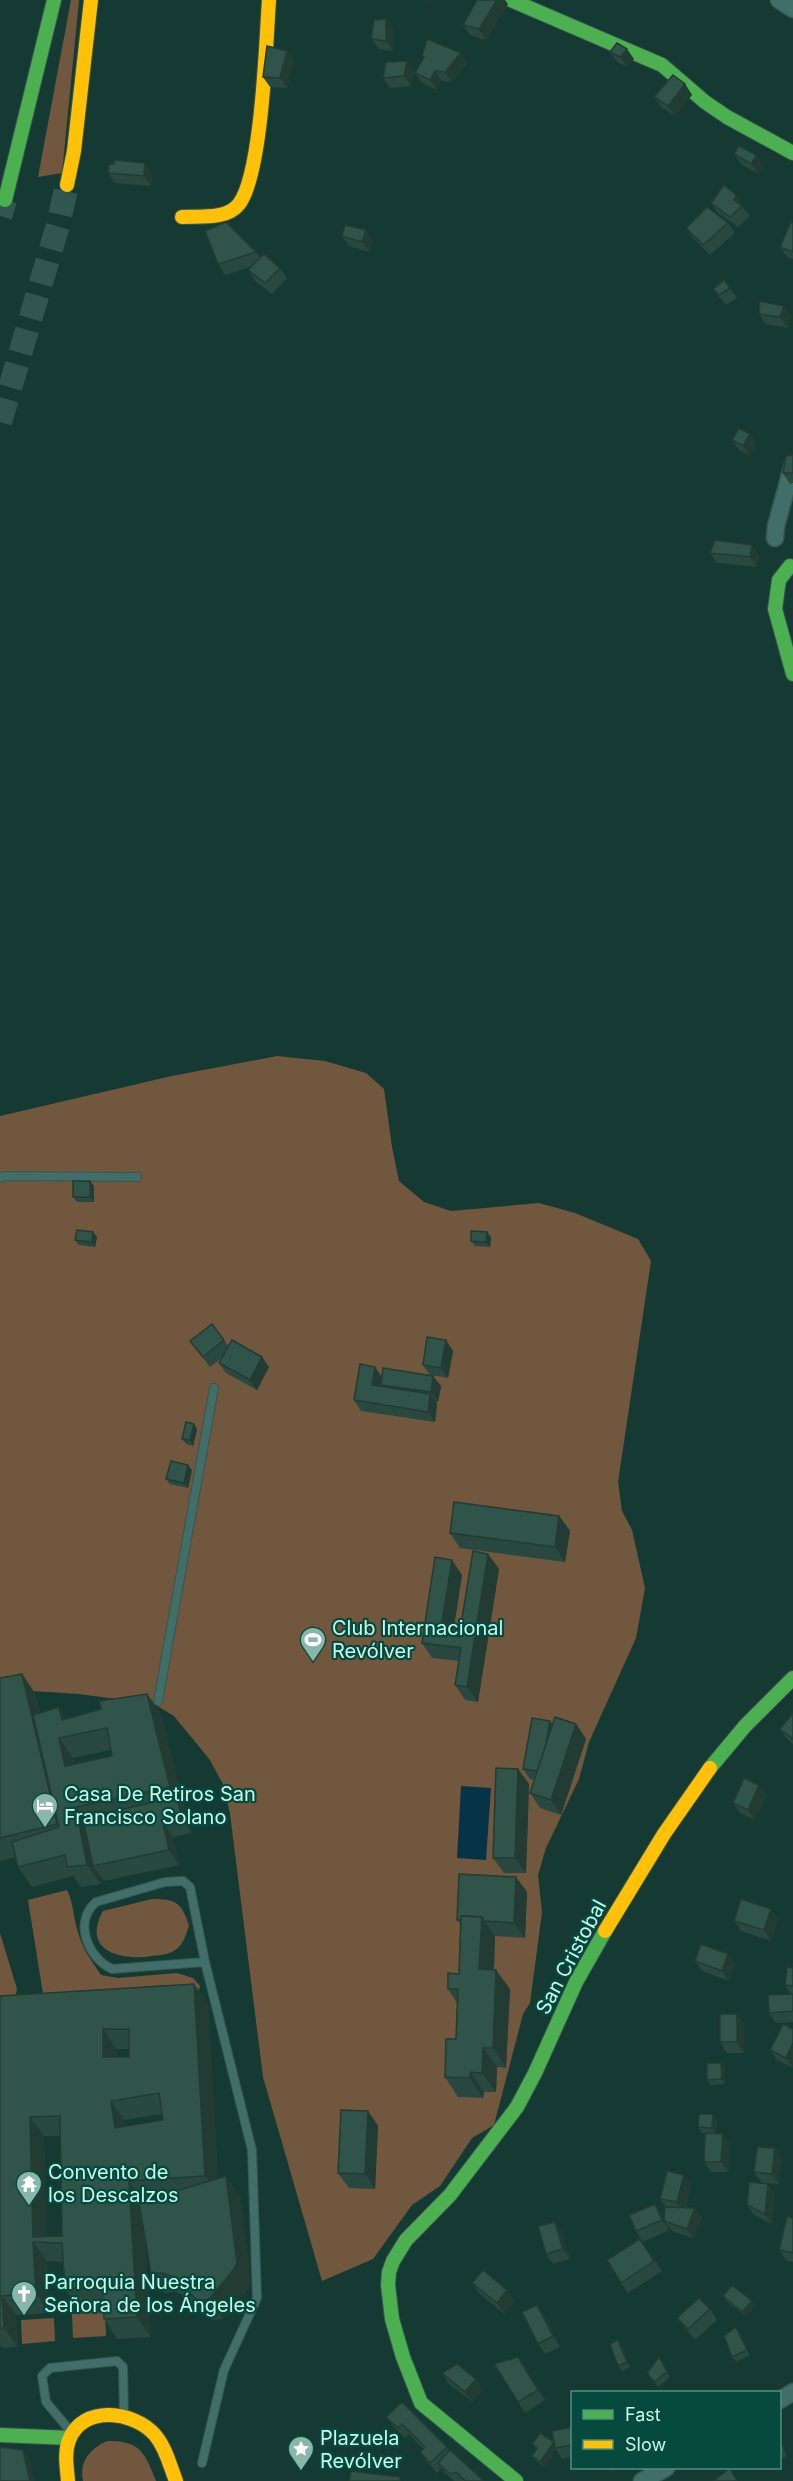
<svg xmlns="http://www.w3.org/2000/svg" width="793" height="2481" font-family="Inter,sans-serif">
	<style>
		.green { fill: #72573f }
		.water { fill: #073347 }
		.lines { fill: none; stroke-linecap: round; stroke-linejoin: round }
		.secondary-tunnel { stroke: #30564f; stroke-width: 24; stroke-dasharray: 24 12; stroke-linecap: butt }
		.lane-casing { stroke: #38554f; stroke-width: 10 }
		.street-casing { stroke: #38554f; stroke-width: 19 }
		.fast-casing { stroke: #38554f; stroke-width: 16 }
		.slow-casing { stroke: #38554f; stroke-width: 16 }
		.lane { stroke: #416e68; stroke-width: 8 }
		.street { stroke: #416e68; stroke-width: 16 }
		.fast { stroke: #4caf50; stroke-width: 14 }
		.slow { stroke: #ffc107; stroke-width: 14 }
		.wall { fill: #29483f; fill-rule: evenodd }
		.shaded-wall { fill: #223b33 }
		.building { fill: #305449; stroke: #223b33; stroke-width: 1.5; fill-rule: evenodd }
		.labels { text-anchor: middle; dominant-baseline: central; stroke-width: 4.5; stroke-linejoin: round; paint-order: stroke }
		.poi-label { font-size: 20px; fill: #c6f8eb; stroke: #06493e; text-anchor: start }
		.street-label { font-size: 20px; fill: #c6f8eb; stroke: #06493e }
	</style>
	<rect width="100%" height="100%" fill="#153a34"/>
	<g class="green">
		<path d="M 71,0 L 79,0 L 62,173 L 38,177 Z"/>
		<path d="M 277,1056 L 325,1061 L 366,1073 L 384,1089 L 392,1147 L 399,1181 L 424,1202 L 451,1211 L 539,1203 L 575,1213 L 638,1239 L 651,1261 L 618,1482 L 622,1511 L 632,1530 L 645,1588 L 636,1638 L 589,1742 L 579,1779 L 546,1848 L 538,1875 L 542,1912 L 530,2003 L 523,2014 L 494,2125 L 472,2138 L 440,2186 L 412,2205 L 373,2259 L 322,2281 L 263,2077 L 230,1814 L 224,1786 L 210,1760 L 174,1716 L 154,1704 L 79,1694 L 0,1689 L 0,1116 L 172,1076 Z"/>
		<path d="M 67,1890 C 74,1904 73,1918 78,1932 C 82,1949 92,1961 101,1975 L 118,1978 L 177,1973 L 193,1978 L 200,1986 L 197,1995 L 44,2000 L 28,1900 Z"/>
		<path d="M 152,1899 C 176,1899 181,1902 189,1925 C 187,1933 184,1941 179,1947 C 172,1954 162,1955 152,1956 C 121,1961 81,1951 103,1911 Z"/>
		<path d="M 0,1933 L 17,1989 L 12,2011 L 0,2013 Z"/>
		<path d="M 105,2312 L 106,2336 L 73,2338 L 72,2314 Z"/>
		<path d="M 54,2318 L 55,2341 L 22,2344 L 21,2320 Z"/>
		<path d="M 107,2441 C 140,2440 145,2453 156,2481 L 83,2481 C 79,2461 90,2449 107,2441 Z"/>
	</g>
	<path class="water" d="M 461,1786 L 491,1788 L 486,1860 L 457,1858 Z"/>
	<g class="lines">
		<g class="secondary-tunnel">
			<path d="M 0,216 L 5,200"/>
			<path d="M 0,422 L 58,225 L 67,185"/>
		</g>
		<defs>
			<g id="lane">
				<path d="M 0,1178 L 5,1176 L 137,1177"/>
				<path d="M 158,1701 L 214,1388"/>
				<path d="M 72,2433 L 46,2402 L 42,2376 L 50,2368 L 117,2361 L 123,2367 L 124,2415"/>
				<path d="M 202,2463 L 224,2370 L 257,2298 L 252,2150 L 205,1962 L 190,1887 L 183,1881 L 165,1882 L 96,1902 C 73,1922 88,1958 112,1969 L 205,1962"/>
			</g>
			<g id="street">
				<path d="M 779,0 L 793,9"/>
				<path d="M 775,538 L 776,526 L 793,464"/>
				<path d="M 780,2400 L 793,2392"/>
				<path d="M 642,2481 L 666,2468"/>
			</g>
			<g id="fast">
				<path d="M 511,0 L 662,65 L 705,102 L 727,117 L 793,153"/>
				<path d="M 5,200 L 54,0"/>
				<path d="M 790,566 L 779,580 L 775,609 L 793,674"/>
				<path d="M 710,1768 L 745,1726 L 793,1678"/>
				<path d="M 0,2435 L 70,2438"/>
				<path d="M 516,2481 L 421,2403 L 403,2357 L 392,2319 L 388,2285 L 389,2272 L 393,2261 L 406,2240 L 450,2195 L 517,2107 L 535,2073 L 576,1982 L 605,1931"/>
			</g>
			<g id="slow">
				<path d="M 67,185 L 74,151 L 91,0"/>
				<path d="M 182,217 C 199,216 227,220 239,204 C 262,174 266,42 269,0"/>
				<path d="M 605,1931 L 664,1834 L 710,1768"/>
				<path d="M 68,2481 C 67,2468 64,2453 69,2440 C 83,2404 134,2411 155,2435 C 166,2448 170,2466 176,2481"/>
			</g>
		</defs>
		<use href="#lane" class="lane-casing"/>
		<use href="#street" class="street-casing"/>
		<use href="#fast" class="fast-casing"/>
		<use href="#slow" class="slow-casing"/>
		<use href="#lane" class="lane"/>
		<use href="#street" class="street"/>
		<use href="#fast" class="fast"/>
		<use href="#slow" class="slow"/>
	</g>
	<g class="wall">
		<path d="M 508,4 L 486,40 L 470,35 L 463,25 Z"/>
		<path d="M 386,19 L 394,30 L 393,51 L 379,49 L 371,39 Z"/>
		<path d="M 610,52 L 634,59 L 627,67 L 617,62 Z"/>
		<path d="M 461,53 L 468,63 L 452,82 L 442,81 L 437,90 L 422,83 L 415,73 L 423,58 L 422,56 Z"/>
		<path d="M 294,61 L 287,88 L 270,87 L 263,77 Z"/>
		<path d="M 407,61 L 414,72 L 411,86 L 390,88 L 383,78 Z"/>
		<path d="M 685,84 L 692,95 L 675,116 L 661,107 L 654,97 Z"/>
		<path d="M 734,154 L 764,165 L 758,174 L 741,164 Z"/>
		<path d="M 145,163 L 152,174 L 151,186 L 115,183 L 108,173 Z"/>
		<path d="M 711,203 L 743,205 L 742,206 L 750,216 L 738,227 L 718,213 Z"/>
		<path d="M 728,223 L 735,233 L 710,255 L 693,238 L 686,228 Z"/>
		<path d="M 793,223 L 793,259 L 787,257 L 780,247 Z"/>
		<path d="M 342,236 L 373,240 L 369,252 L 349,246 Z"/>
		<path d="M 256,252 L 260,258 L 280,268 L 287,278 L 272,294 L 255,281 L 248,270 L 253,266 L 225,275 L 218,264 Z"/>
		<path d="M 724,280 L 737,298 L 726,305 L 713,289 Z"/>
		<path d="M 784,306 L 791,316 L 788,328 L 766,324 L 759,314 Z"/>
		<path d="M 732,440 L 757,444 L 750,456 L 739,450 Z"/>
		<path d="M 793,455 L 793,483 L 790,484 L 783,473 Z"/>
		<path d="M 710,553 L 759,555 L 757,567 L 717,563 Z"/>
		<path d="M 94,1186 L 94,1202 L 77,1202 L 73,1197 Z"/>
		<path d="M 93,1232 L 97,1237 L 95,1247 L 79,1245 L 75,1240 Z"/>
		<path d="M 491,1237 L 490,1247 L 475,1246 L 471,1241 Z"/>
		<path d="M 224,1340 L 228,1346 L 269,1367 L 257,1390 L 226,1373 L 219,1363 L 222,1358 L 210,1367 L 190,1341 Z"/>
		<path d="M 446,1340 L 453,1351 L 448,1378 L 430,1375 L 423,1365 Z"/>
		<path d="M 382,1376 L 433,1376 L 441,1386 L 438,1402 L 436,1402 L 437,1404 L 435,1422 L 361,1411 L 354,1400 Z"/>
		<path d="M 197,1429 L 193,1446 L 186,1444 L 182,1439 Z"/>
		<path d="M 192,1470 L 188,1488 L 170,1484 L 166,1479 Z"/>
		<path d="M 559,1516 L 570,1531 L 565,1562 L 460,1548 L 450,1533 Z"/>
		<path d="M 488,1554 L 499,1569 L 478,1702 L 465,1700 L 455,1685 L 459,1661 L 432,1658 L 422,1643 L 462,1575 L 452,1636 L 459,1637 Z"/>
		<path d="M 0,1678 L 35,1693 L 40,1713 L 59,1707 L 67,1719 L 101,1709 L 147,1694 L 161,1713 L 184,1806 L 188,1812 L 192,1833 L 173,1837 L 179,1865 L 104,1881 L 99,1874 L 101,1884 L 81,1887 L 73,1876 L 32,1887 L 18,1867 L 16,1857 L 0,1861 ZM 111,1750 L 112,1756 L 74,1764 L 73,1758 Z"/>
		<path d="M 793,1713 L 793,1744 L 787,1739 L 780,1729 Z"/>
		<path d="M 550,1721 L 552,1725 L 576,1724 L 586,1739 L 561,1815 L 540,1808 L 530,1793 L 534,1780 L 530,1779 L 523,1769 Z"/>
		<path d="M 518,1769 L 529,1784 L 526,1873 L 504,1873 L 493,1858 Z"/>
		<path d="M 759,1785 L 767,1795 L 755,1820 L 740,1813 L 733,1803 Z"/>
		<path d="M 527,1892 L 525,1938 L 495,1936 L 494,1970 L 510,1989 L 506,2068 L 497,2067 L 496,2092 L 484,2092 L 483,2098 L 458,2097 L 445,2077 L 456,2039 L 457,2003 L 448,1989 L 459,1974 L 461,1925 L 457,1920 Z"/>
		<path d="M 778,1919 L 771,1941 L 741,1931 L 734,1921 Z"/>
		<path d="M 728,1954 L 735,1964 L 729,1981 L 702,1971 L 695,1961 Z"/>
		<path d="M 793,1968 L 793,2022 L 776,2023 L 769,2013 L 791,1994 L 785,1985 Z"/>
		<path d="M 0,1996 L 208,2003 L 218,2178 L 240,2195 L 251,2282 L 246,2291 L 223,2319 L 212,2320 L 184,2296 L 176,2292 L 164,2293 L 151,2274 L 145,2237 L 151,2337 L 117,2339 L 104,2319 L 103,2306 L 79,2308 L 65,2289 L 63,2262 L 47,2261 L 49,2313 L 16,2315 L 18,2347 L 2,2348 L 0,2345 ZM 116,2049 L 129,2049 L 129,2057 L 117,2057 ZM 162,2114 L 163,2120 L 125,2126 L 124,2120 ZM 44,2136 L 60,2136 L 62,2236 L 46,2237 Z"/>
		<path d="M 744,2024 L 744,2053 L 727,2053 L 720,2042 Z"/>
		<path d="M 793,2029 L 793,2068 L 777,2060 L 770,2050 Z"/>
		<path d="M 725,2068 L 725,2084 L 711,2085 L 707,2080 Z"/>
		<path d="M 368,2111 L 378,2126 L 375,2189 L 349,2188 L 338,2173 Z"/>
		<path d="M 713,2114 L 717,2119 L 716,2133 L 702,2133 L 698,2127 Z"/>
		<path d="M 723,2134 L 730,2144 L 729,2172 L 711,2172 L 704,2162 Z"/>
		<path d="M 775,2148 L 782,2158 L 779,2184 L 762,2183 L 754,2172 Z"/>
		<path d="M 768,2184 L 775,2194 L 772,2224 L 754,2215 L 747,2205 Z"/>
		<path d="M 691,2185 L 686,2208 L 695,2208 L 702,2218 L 694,2239 L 672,2231 L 667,2224 L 669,2230 L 643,2242 L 636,2231 L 662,2214 L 664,2219 L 666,2207 L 660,2199 Z"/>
		<path d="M 793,2218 L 793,2262 L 786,2260 L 779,2250 Z"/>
		<path d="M 555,2222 L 562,2232 L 570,2259 L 553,2264 L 546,2254 Z"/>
		<path d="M 640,2239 L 662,2271 L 628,2293 L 621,2283 Z"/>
		<path d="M 472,2283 L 507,2290 L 514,2301 L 504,2314 L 479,2293 Z"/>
		<path d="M 723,2296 L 752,2301 L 755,2306 L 746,2317 L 726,2301 Z"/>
		<path d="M 710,2309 L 717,2320 L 695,2340 L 685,2328 L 677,2318 Z"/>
		<path d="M 544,2315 L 560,2347 L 545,2354 L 538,2344 Z"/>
		<path d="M 740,2333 L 750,2355 L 736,2362 L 732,2357 Z"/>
		<path d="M 622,2345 L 630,2367 L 622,2371 L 618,2366 Z"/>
		<path d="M 518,2357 L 545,2400 L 525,2413 L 518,2402 Z"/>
		<path d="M 663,2362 L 670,2377 L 658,2387 L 647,2373 Z"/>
		<path d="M 442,2373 L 476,2379 L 483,2389 L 473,2402 L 449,2384 Z"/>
		<path d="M 386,2417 L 447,2447 L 449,2451 L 484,2481 L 454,2481 L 445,2473 L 442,2468 L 437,2473 L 427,2462 L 420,2452 L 423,2449 L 409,2434 L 405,2438 L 394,2427 Z"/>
		<path d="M 573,2427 L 573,2456 L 562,2459 L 556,2450 L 544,2467 L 536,2461 L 532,2456 L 536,2450 L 532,2444 L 554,2442 Z"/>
		<path d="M 780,2442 L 787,2456 L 780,2460 Z"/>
		<path d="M 608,2468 L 622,2468 L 611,2471 Z"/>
	</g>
	<g class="shaded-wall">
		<path d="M 424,0 L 432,0 L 428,5 Z"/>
		<path d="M 497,0 L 505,0 L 508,4 L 486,40 L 479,29 Z"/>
		<path d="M 386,19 L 394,30 L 393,51 L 386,41 Z"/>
		<path d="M 627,49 L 634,59 L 627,67 L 620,57 Z"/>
		<path d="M 287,51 L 294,61 L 287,88 L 280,78 Z"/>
		<path d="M 461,53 L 468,63 L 452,82 L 445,72 Z"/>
		<path d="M 407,61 L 414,72 L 411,86 L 404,76 Z"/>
		<path d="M 435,71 L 442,81 L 437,90 L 430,80 Z"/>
		<path d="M 685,84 L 692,95 L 675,116 L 668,106 Z"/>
		<path d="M 757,155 L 764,165 L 758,174 L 751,164 Z"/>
		<path d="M 145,163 L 152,174 L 151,186 L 144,176 Z"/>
		<path d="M 736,195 L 743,205 L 742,206 L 734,200 Z"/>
		<path d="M 366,230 L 373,240 L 369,252 L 362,242 Z"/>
		<path d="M 784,306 L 791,316 L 788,328 L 780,317 Z"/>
		<path d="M 750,434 L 757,444 L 750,456 L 743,446 Z"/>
		<path d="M 752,545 L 759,555 L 757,567 L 750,557 Z"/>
		<path d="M 90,1181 L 94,1186 L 94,1202 L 90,1197 Z"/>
		<path d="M 93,1232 L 97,1237 L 95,1247 L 92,1242 Z"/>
		<path d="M 487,1232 L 491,1237 L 490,1247 L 486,1242 Z"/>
		<path d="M 446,1340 L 453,1351 L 448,1378 L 441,1368 Z"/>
		<path d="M 262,1357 L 269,1367 L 257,1390 L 250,1380 Z"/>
		<path d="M 375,1367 L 382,1377 L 379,1395 L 372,1385 Z"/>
		<path d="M 433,1376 L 441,1386 L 438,1402 L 431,1392 Z"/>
		<path d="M 430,1394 L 437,1404 L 435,1422 L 428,1412 Z"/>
		<path d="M 194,1424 L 197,1429 L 193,1446 L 190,1440 Z"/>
		<path d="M 188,1465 L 192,1470 L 188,1488 L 184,1483 Z"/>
		<path d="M 559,1516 L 570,1531 L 565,1562 L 555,1547 Z"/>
		<path d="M 488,1554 L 499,1569 L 478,1702 L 467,1687 Z"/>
		<path d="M 452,1560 L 462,1575 L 451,1647 L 440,1634 Z"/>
		<path d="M 22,1674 L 35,1693 L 71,1844 L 57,1824 Z"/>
		<path d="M 147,1694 L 161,1713 L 184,1806 L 170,1787 Z"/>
		<path d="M 59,1707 L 73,1726 L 62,1720 Z"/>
		<path d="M 550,1721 L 557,1731 L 541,1772 Z"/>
		<path d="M 576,1724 L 586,1739 L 561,1815 L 551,1800 Z"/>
		<path d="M 59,1738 L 73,1758 L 79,1785 L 65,1766 Z"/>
		<path d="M 518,1769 L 529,1784 L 526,1873 L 515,1858 Z"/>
		<path d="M 759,1785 L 767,1795 L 755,1820 L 748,1810 Z"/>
		<path d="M 177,1797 L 188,1812 L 192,1833 L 182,1818 Z"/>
		<path d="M 76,1807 L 90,1826 L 93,1866 L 99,1874 L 101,1884 L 87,1865 Z"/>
		<path d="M 163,1822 L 173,1837 L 179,1865 L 169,1850 Z"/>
		<path d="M 516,1877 L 527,1892 L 525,1938 L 514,1923 Z"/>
		<path d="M 771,1909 L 778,1919 L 771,1941 L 764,1930 Z"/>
		<path d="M 482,1917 L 495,1937 L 493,1989 L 479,1969 Z"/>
		<path d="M 728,1954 L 735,1964 L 729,1981 L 722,1971 Z"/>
		<path d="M 496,1970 L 510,1989 L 506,2068 L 493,2048 Z"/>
		<path d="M 194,1984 L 208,2003 L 219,2195 L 205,2176 Z"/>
		<path d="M 737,2014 L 744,2024 L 744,2053 L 737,2042 Z"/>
		<path d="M 103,2029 L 116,2049 L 117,2077 L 103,2057 Z"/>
		<path d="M 793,2043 L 793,2068 L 786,2058 Z"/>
		<path d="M 483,2048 L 497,2067 L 496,2092 L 482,2073 Z"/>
		<path d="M 721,2063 L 725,2068 L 725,2084 L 722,2079 Z"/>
		<path d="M 470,2072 L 484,2092 L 483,2098 L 470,2078 Z"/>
		<path d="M 111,2101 L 124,2120 L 128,2147 L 115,2128 Z"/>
		<path d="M 368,2111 L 378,2126 L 375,2189 L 365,2174 Z"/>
		<path d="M 713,2114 L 717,2119 L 716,2133 L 712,2128 Z"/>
		<path d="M 30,2117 L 44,2136 L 46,2242 L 33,2237 Z"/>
		<path d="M 723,2134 L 730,2144 L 729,2172 L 721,2162 Z"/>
		<path d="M 775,2148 L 782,2158 L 779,2184 L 772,2174 Z"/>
		<path d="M 684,2175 L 691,2185 L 685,2213 L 677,2202 Z"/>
		<path d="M 226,2176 L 240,2195 L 251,2282 L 246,2291 L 223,2319 L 209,2299 Z"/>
		<path d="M 129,2181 L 143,2200 L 151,2337 L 137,2317 Z"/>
		<path d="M 768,2184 L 775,2194 L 772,2224 L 765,2214 Z"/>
		<path d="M 655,2204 L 662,2214 L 665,2221 L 664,2221 L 669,2230 L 662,2220 Z"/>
		<path d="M 695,2208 L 702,2218 L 694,2239 L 687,2229 Z"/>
		<path d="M 555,2222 L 562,2232 L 570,2259 L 563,2249 Z"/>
		<path d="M 33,2242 L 47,2261 L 49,2313 L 36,2293 Z"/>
		<path d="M 507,2290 L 514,2301 L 504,2314 L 497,2303 Z"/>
		<path d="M 2,2296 L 16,2315 L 18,2347 L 4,2328 Z"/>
		<path d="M 752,2301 L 755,2306 L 746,2317 L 742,2312 Z"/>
		<path d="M 537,2305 L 544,2315 L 560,2347 L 553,2336 Z"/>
		<path d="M 736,2327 L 740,2333 L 750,2355 L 747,2350 Z"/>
		<path d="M 618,2340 L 622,2345 L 630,2367 L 627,2362 Z"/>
		<path d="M 476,2379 L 483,2389 L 473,2402 L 465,2392 Z"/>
		<path d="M 554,2442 L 556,2450 L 544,2467 L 540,2462 Z"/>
		<path d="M 23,2450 L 30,2460 L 35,2481 L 30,2481 Z"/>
	</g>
	<g class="building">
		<path d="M 477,0 L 497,0 L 479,29 L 463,25 Z"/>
		<path d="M 386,19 L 386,41 L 371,39 L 374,20 Z"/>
		<path d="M 427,39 L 461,53 L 445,72 L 435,71 L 430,80 L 415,73 L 424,57 L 422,56 Z"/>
		<path d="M 617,43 L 627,49 L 620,57 L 610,52 Z"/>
		<path d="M 267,46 L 287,51 L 280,78 L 263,77 Z"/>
		<path d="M 407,61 L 404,76 L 383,78 L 386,62 Z"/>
		<path d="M 673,75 L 685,84 L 668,106 L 654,97 Z"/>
		<path d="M 739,146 L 757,155 L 751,164 L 734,154 Z"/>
		<path d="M 114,160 L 145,163 L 144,176 L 108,173 L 109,164 L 114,164 Z"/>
		<path d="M 724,185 L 736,195 L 734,200 L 742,206 L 730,217 L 711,203 Z"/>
		<path d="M 707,207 L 728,223 L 703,245 L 686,228 Z"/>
		<path d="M 226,222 L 256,252 L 218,264 L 205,231 Z"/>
		<path d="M 791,222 L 793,223 L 793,252 L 780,247 Z"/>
		<path d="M 345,225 L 366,230 L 362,242 L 342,236 Z"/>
		<path d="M 264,254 L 280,268 L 265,283 L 248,270 Z"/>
		<path d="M 724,280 L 730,288 L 719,295 L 713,289 Z"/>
		<path d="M 760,301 L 784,306 L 780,317 L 759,314 Z"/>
		<path d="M 739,428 L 750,434 L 743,446 L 732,440 Z"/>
		<path d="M 793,455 L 793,473 L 783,473 L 786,456 Z"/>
		<path d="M 715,540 L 752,545 L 750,557 L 710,553 Z"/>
		<rect x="73" y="1181" width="17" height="16"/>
		<path d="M 77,1230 L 93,1232 L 92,1242 L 75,1240 Z"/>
		<path d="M 471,1231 L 487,1232 L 486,1242 L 471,1241 Z"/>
		<path d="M 212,1324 L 224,1340 L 203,1357 L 190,1341 Z"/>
		<path d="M 427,1337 L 446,1340 L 441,1368 L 423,1365 Z"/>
		<path d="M 232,1340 L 262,1357 L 250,1380 L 219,1363 Z"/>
		<path d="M 360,1364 L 375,1367 L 372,1385 L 430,1394 L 428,1412 L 354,1400 Z"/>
		<path d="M 383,1368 L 433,1376 L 431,1392 L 381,1385 Z"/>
		<path d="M 186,1422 L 194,1424 L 190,1440 L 182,1439 Z"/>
		<path d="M 171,1461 L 188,1465 L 184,1483 L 166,1479 Z"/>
		<path d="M 454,1502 L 559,1516 L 555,1547 L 450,1533 Z"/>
		<path d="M 473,1551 L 488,1554 L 467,1687 L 455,1685 L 461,1648 L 422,1643 L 435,1557 L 452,1560 L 440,1634 L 459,1637 Z"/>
		<path d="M 22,1674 L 57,1824 L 0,1838 L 0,1678 Z"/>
		<path d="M 147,1694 L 170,1787 L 76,1807 L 87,1865 L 67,1867 L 65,1855 L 18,1867 L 12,1842 L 59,1827 L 33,1715 L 59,1707 L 62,1720 L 101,1709 L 99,1701 ZM 107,1728 L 112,1756 L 65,1766 L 59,1738 Z"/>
		<path d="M 793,1713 L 793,1739 L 780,1729 Z"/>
		<path d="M 555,1717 L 576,1724 L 551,1800 L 530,1793 Z"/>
		<path d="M 532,1718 L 550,1721 L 546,1744 L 537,1771 L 523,1769 Z"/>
		<path d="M 496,1768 L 518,1769 L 515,1858 L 493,1858 Z"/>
		<path d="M 744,1778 L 759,1785 L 748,1810 L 733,1803 Z"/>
		<path d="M 177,1797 L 182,1818 L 163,1822 L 169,1850 L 93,1866 L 83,1818 Z"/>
		<path d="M 459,1874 L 516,1877 L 514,1923 L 484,1921 L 482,1917 L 461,1916 L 461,1920 L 457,1920 Z"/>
		<path d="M 741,1899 L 771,1909 L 764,1930 L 734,1921 Z"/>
		<path d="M 461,1916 L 482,1917 L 479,1969 L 496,1970 L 493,2048 L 483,2048 L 482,2073 L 470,2072 L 470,2078 L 445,2077 L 446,2039 L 456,2039 L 458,1989 L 448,1989 L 448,1973 L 459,1974 Z"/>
		<path d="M 701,1944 L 728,1954 L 722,1971 L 695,1961 Z"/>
		<path d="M 787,1967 L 793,1968 L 793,1986 L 785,1985 Z"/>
		<path d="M 194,1984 L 205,2176 L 129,2181 L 137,2317 L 104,2319 L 102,2286 L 65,2289 L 62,2243 L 33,2242 L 36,2293 L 2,2296 L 4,2328 L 0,2328 L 0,1996 ZM 103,2029 L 129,2029 L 129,2057 L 103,2057 ZM 159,2093 L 163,2120 L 115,2128 L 111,2101 ZM 60,2116 L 62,2236 L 33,2237 L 30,2117 Z"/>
		<path d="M 793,1994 L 793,2011 L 769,2013 L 768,1995 Z"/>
		<rect x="720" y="2014" width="17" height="28"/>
		<path d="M 783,2024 L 793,2029 L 793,2043 L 786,2058 L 770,2050 Z"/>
		<path d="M 707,2063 L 721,2063 L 722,2079 L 707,2080 Z"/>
		<path d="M 341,2110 L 368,2111 L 365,2174 L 338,2173 Z"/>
		<path d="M 699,2114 L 713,2114 L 712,2128 L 698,2127 Z"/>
		<path d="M 705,2133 L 723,2134 L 721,2162 L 704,2162 Z"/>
		<path d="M 757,2147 L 775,2148 L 772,2174 L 754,2172 Z"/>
		<path d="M 667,2171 L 684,2175 L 677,2202 L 660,2199 Z"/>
		<path d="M 226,2176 L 237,2263 L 232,2272 L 209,2299 L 198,2301 L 171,2276 L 162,2273 L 151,2274 L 139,2202 Z"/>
		<path d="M 749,2182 L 768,2184 L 765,2214 L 747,2205 Z"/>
		<path d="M 655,2204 L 662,2220 L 636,2231 L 629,2215 Z"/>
		<path d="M 665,2207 L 695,2208 L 687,2229 L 664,2221 Z"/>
		<path d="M 787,2216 L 793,2218 L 793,2253 L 779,2250 Z"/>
		<path d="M 555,2222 L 563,2249 L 546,2254 L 538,2226 Z"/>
		<path d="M 640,2239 L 654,2261 L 621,2283 L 607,2260 Z"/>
		<path d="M 483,2270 L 507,2290 L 497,2303 L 472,2283 Z"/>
		<path d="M 732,2285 L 752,2301 L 742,2312 L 723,2296 Z"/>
		<path d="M 699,2298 L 710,2309 L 688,2329 L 677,2318 Z"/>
		<path d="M 537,2305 L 553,2336 L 538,2344 L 522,2312 Z"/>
		<path d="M 736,2327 L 747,2350 L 732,2357 L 724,2336 Z"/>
		<path d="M 618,2340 L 627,2362 L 618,2366 L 610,2344 Z"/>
		<path d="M 518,2357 L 538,2390 L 518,2402 L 494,2364 Z"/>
		<path d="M 659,2357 L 667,2372 L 654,2382 L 647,2373 Z"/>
		<path d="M 457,2364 L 476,2379 L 465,2392 L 442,2373 Z"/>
		<path d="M 402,2402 L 447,2447 L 430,2463 L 420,2452 L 425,2447 L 402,2424 L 398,2428 L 386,2417 Z"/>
		<path d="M 573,2427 L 573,2445 L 555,2448 L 552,2431 Z"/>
		<path d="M 540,2433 L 554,2442 L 540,2462 L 532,2456 L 537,2448 L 532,2444 Z"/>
		<path d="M 0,2447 L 23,2450 L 30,2481 L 0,2481 Z"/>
		<path d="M 450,2450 L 484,2481 L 466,2481 L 456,2472 L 450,2474 L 438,2463 Z"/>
		<path d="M 730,2468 L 737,2481 L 713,2481 Z"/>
		<path d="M 351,2471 L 400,2477 L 400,2481 L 349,2481 Z"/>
	</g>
	<defs>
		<symbol id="stadium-pin" viewBox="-11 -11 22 30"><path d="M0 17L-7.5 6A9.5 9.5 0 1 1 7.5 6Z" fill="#88b6ab" stroke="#06493e"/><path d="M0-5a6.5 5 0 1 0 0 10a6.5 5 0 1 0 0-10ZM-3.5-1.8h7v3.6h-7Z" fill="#fff"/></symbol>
		<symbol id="hotel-pin" viewBox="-11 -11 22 30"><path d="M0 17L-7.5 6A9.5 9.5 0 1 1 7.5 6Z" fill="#88b6ab" stroke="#06493e"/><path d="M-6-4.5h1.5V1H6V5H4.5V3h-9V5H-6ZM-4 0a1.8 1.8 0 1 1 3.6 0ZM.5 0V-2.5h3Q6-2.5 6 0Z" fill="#fff"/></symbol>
		<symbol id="temple-pin" viewBox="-11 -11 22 30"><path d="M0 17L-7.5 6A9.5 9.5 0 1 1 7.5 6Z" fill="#88b6ab" stroke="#06493e"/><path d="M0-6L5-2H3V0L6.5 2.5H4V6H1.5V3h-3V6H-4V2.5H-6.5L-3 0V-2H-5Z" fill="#fff"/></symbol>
		<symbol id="church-pin" viewBox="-11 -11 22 30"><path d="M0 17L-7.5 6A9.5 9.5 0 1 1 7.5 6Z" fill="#88b6ab" stroke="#06493e"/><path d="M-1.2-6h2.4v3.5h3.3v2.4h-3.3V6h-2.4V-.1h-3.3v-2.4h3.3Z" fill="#fff"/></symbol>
		<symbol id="sight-pin" viewBox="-11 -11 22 30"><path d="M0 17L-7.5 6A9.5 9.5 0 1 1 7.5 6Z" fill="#88b6ab" stroke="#06493e"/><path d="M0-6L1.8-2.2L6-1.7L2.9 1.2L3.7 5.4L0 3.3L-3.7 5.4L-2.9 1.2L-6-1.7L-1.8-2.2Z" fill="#fff"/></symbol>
	</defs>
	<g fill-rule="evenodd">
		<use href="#stadium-pin" x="298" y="1625" width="30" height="40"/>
		<use href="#hotel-pin" x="30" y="1791" width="30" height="40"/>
		<use href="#temple-pin" x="14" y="2169" width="30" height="40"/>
		<use href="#church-pin" x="9" y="2279" width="30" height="40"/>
		<use href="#sight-pin" x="286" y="2434" width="30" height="40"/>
	</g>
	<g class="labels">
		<g class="poi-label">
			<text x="332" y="1628">Club Internacional<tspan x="332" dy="23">Revólver</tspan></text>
			<text x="64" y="1794">Casa De Retiros San<tspan x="64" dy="23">Francisco Solano</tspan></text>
			<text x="48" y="2172">Convento de<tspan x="48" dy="23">los Descalzos</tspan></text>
			<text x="44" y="2282">Parroquia Nuestra<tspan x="44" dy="23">Señora de los Ángeles</tspan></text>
			<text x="320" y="2438">Plazuela<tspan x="320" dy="23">Revólver</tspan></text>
		</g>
		<g class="street-label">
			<text transform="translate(571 1957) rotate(-62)">San Cristobal</text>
		</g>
	</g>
	<rect x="571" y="2391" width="210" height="78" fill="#06493e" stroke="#538f83" stroke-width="1.5"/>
	<rect x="583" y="2410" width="30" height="9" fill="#4caf50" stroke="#538f83" stroke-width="1.5"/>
	<text x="625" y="2421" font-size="18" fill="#c6f8eb">Fast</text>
	<rect x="583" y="2440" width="30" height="9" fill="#ffc107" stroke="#538f83" stroke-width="1.5"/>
	<text x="625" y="2451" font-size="18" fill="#c6f8eb">Slow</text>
</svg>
